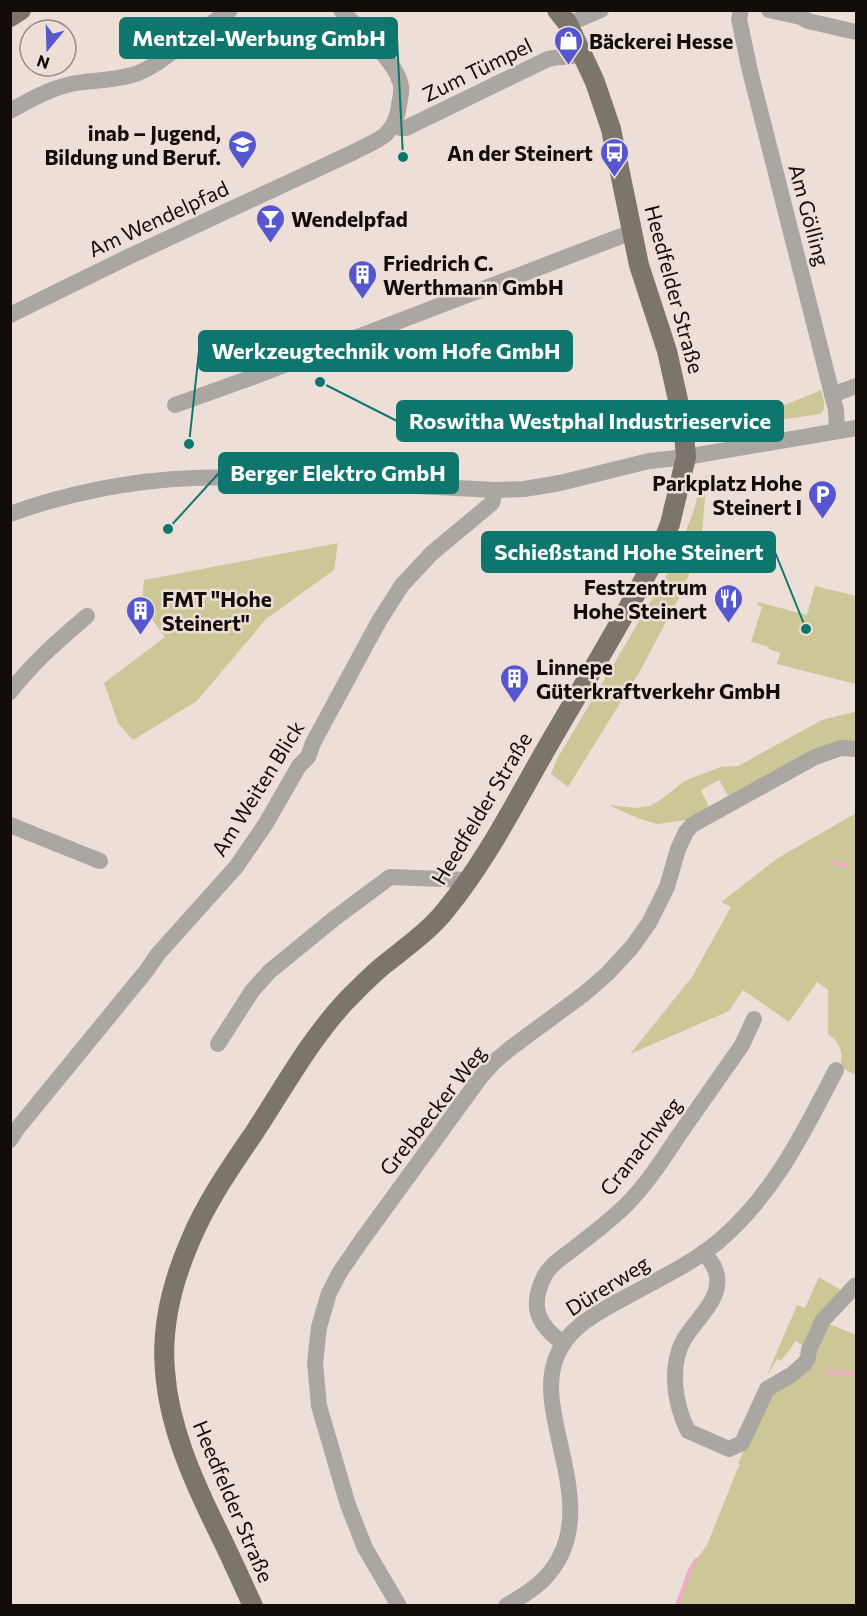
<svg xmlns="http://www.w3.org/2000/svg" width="867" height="1616" font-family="Commissioner,sans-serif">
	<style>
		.green { fill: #ccc796 }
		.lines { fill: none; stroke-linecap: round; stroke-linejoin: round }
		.stream { stroke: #edadc2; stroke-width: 4 }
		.minor { stroke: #aaa6a1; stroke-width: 16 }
		.major { stroke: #7b756b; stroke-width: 20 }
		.labels { text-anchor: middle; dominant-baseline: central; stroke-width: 5; stroke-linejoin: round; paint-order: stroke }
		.poi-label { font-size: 21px; font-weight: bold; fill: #120d0b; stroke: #eddfd7; text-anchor: start }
		.street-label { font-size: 21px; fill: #120d0b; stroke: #eddfd7 }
		.leader { fill: none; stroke: #0f766e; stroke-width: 2 }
		.callout-dot { fill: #0f766e; stroke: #eddfd7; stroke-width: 2 }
		.callout { fill: #0f766e; stroke: #0f766e; stroke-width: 2 }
		.callout-label { font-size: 22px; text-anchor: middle; font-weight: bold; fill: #fff }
	</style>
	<rect width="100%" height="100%" fill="#eddfd7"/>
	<g class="green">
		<path d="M 821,390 C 823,398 827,407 821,414 L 743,425 L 737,429 L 736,425 Z"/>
		<path d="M 707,475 L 702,533 L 690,572 L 681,594 L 640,671 L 568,787 L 551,774 L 557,759 L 672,566 L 694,510 L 701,483 Z"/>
		<path d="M 338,543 L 334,570 L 266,619 L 197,701 L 133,740 L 118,723 L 104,683 L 165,637 L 143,607 L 128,613 L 126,610 L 142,602 L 144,580 Z"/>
		<path d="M 815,586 L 856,596 L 856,684 L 777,664 L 780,653 L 769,649 L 769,647 L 751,642 L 762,607 L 757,605 L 758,602 L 807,615 Z"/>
		<path d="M 854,712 L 856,712 L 856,744 L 730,799 L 719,780 L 701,790 L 710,809 L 687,820 L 657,824 L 637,818 L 609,805 L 636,808 L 650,806 L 663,798 L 683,782 L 691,778 L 721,767 L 738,766 L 822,720 Z"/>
		<path d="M 856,813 L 856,1075 L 840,1067 C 844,1052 840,1043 828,1034 L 828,990 L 817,982 L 789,1022 L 743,990 L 729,1011 L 630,1054 L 692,977 L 731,907 L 721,902 L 778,858 Z"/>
		<path d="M 819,1277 L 844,1292 L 804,1347 L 796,1341 L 781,1361 L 777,1359 L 767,1375 L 797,1305 L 805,1308 Z"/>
		<path d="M 827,1323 L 856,1335 L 856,1605 L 678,1606 L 688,1577 L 696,1560 L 707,1545 L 737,1470 L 740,1465 L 738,1464 L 768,1394 L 811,1366 L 817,1356 L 813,1353 Z"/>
	</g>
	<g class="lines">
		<g class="stream">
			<path d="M 833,863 L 846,865"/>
			<path d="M 827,1372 L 856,1373"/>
			<path d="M 677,1606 L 690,1570 L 696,1560"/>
		</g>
		<g class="minor">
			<path d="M 741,10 L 739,19 L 750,71 L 830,386 L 836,410 L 837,431"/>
			<path d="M 769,10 L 801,17 L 808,21 L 856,32"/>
			<path d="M 568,24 L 601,10"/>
			<path d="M 10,111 C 30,100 49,89 71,84 C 91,80 112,81 132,75 C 141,73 149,68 157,63 L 230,10"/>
			<path d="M 393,125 L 401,128 L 406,128 L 548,59 C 560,56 570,58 582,54"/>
			<path d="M 10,315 L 128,257 L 354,152 C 364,146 377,142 386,134 C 394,126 398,115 399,105 C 400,99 402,92 401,86 C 397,62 358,28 341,10"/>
			<path d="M 832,395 L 856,386"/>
			<path d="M 175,405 L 253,377 L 632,232"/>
			<path d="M 10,514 C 67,493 134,480 194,478 C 235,476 276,480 317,482 C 377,484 436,487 495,490 L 524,489 L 560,483 L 649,461 L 686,457 L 856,428"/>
			<path d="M 10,692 C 34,661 58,641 87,616"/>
			<path d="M 10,825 L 100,861"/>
			<path d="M 218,1044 L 252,991 L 270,971 L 335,918 L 390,877 L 468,880"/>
			<path d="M 10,1140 L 17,1129 L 147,970 L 158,954 L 236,867 L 265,825 L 299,766 L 308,757 L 313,743 L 379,621 L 402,585 L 432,553 L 492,503 L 495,490"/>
			<path d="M 704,1252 C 708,1258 714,1264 716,1272 C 724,1299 695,1319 683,1341 C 669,1368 675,1405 688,1431 L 729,1449 L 742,1443 L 767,1389 L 791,1375 L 804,1364 L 808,1358 L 809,1350 L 823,1320 L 856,1285"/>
			<path d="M 563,1343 C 538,1325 529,1307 544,1277 C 550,1264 566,1255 577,1246 C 594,1233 611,1220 626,1205 C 647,1184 663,1159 679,1135 C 700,1105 721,1075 742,1045 L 754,1019"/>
			<path d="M 399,1606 L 365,1548 L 348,1505 L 319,1406 L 315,1363 L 319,1327 L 329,1293 L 340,1272 L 362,1240 L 480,1078 L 494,1062 L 512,1047 L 584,994 L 607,974 L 632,947 L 649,923 L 667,887 L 678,849 L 686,832 L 692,825 L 815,757 L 841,748 L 856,749"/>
			<path d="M 506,1606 C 519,1598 532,1591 543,1580 C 586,1537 568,1481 557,1430 C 552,1406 547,1382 556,1358 C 568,1326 598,1313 626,1297 C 657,1280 691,1264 719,1241 C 774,1194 804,1132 836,1070"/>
		</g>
		<g class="major">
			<path d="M 10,17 L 21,10"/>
			<path d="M 253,1606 C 241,1580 229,1553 216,1527 C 192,1478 169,1426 165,1371 C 161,1326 173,1280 191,1239 C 207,1201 231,1167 254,1133 C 283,1089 309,1041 345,1002 C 358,989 371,975 385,964 C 406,947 428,932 445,911 C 487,860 516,801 549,744 C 586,680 625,617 659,551 L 670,524 L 686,457 L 683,422 L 667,351 L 639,265 L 611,129 L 595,82 L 582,54 L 568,24 L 557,10"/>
		</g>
	</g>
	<defs>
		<symbol id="shop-pin" viewBox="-11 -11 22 30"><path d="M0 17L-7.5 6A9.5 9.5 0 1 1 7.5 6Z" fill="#5657ce" stroke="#eddfd7"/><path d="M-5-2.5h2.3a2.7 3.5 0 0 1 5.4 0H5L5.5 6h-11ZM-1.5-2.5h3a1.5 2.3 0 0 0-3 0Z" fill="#fff"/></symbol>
		<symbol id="school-pin" viewBox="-11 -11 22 30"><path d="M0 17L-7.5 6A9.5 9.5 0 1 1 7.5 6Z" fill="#5657ce" stroke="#eddfd7"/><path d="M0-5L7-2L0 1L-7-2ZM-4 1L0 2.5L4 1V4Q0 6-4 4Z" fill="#fff"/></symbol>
		<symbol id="bus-pin" viewBox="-11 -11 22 30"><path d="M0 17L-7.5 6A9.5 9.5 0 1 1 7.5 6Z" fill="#5657ce" stroke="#eddfd7"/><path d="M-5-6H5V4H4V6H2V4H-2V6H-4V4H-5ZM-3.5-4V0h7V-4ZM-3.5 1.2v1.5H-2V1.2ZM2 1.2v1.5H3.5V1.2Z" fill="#fff"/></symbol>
		<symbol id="bar-pin" viewBox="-11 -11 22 30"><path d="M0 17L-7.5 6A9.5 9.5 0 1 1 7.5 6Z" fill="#5657ce" stroke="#eddfd7"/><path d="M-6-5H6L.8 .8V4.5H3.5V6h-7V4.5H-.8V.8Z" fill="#fff"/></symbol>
		<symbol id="building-pin" viewBox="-11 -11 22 30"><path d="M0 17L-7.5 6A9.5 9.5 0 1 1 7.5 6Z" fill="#5657ce" stroke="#eddfd7"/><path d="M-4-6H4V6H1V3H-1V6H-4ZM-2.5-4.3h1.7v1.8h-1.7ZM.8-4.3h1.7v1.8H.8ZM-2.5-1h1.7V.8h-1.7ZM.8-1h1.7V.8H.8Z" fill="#fff"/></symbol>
		<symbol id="parking-pin" viewBox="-11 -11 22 30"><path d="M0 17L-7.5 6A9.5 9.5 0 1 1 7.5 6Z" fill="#5657ce" stroke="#eddfd7"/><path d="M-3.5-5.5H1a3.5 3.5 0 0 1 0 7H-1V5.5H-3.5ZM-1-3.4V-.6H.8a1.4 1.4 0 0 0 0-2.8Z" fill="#fff"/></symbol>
		<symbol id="restaurant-pin" viewBox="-11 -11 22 30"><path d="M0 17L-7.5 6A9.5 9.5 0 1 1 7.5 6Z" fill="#5657ce" stroke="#eddfd7"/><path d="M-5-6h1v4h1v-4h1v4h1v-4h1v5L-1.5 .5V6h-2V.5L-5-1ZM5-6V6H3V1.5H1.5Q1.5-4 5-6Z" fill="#fff"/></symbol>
	</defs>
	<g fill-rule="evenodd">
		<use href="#shop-pin" x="552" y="24" width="33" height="45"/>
		<use href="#school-pin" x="226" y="128" width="33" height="45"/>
		<use href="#bus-pin" x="598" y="136" width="33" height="45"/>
		<use href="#bar-pin" x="254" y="202" width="33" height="45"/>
		<use href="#building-pin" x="346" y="258" width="33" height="45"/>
		<use href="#parking-pin" x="806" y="478" width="33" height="45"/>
		<use href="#restaurant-pin" x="712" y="582" width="33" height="45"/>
		<use href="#building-pin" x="124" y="594" width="33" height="45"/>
		<use href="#building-pin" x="498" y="662" width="33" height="45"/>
	</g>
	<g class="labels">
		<g class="poi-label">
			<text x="589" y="40">Bäckerei Hesse</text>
			<text x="221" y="132" text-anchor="end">inab – Jugend,<tspan x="221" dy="24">Bildung und Beruf.</tspan></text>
			<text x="593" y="152" text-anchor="end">An der Steinert</text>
			<text x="291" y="218">Wendelpfad</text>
			<text x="383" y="262">Friedrich C.<tspan x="383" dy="24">Werthmann GmbH</tspan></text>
			<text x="802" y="482" text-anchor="end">Parkplatz Hohe<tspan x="802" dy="24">Steinert I</tspan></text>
			<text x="707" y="586" text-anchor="end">Festzentrum<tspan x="707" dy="24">Hohe Steinert</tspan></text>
			<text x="162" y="598">FMT "Hohe<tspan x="162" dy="24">Steinert"</tspan></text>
			<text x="536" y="666">Linnepe<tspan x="536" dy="24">Güterkraftverkehr GmbH</tspan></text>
		</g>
		<g class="street-label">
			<text transform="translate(477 69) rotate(-26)">Zum Tümpel</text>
			<text transform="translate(810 215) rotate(75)">Am Gölling</text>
			<text transform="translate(158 218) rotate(-25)">Am Wendelpfad</text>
			<text transform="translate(675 289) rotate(75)">Heedfelder Straße</text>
			<text transform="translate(257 788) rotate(-58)">Am Weiten Blick</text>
			<text transform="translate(481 808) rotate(-59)">Heedfelder Straße</text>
			<text transform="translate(432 1110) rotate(-52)">Grebbecker Weg</text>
			<text transform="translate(640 1146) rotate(-52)">Cranachweg</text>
			<text transform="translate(607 1285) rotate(-32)">Dürerweg</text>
			<text transform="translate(234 1501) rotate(67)">Heedfelder Straße</text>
		</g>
	</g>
	<path class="leader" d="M403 157L397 38M189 444L199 351M320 382L397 421M168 529L219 473M806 629L775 552"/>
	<g class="callout-dot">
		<circle cx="403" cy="157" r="6"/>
		<circle cx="189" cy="444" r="6"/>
		<circle cx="320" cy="382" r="6"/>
		<circle cx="168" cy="529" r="6"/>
		<circle cx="806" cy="629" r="6"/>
	</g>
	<g class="callout">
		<rect x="120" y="18" width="277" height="40" rx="6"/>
		<rect x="199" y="331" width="373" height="40" rx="6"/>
		<rect x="397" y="401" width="386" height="40" rx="6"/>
		<rect x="219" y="453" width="239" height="40" rx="6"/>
		<rect x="482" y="532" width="293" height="40" rx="6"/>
	</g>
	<g class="callout-label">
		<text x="259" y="46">Mentzel-Werbung GmbH</text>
		<text x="386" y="359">Werkzeugtechnik vom Hofe GmbH</text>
		<text x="590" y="429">Roswitha Westphal Industrieservice</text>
		<text x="338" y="481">Berger Elektro GmbH</text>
		<text x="629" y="560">Schießstand Hohe Steinert</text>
	</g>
	<rect width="867" height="1616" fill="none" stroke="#120d0b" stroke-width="24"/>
	<g transform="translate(48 48) rotate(199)"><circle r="28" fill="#eddfd7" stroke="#958b85" stroke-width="1.5"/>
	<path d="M0-4.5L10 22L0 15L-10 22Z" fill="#5657ce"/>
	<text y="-9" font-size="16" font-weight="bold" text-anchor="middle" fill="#120d0b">N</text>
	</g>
</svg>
